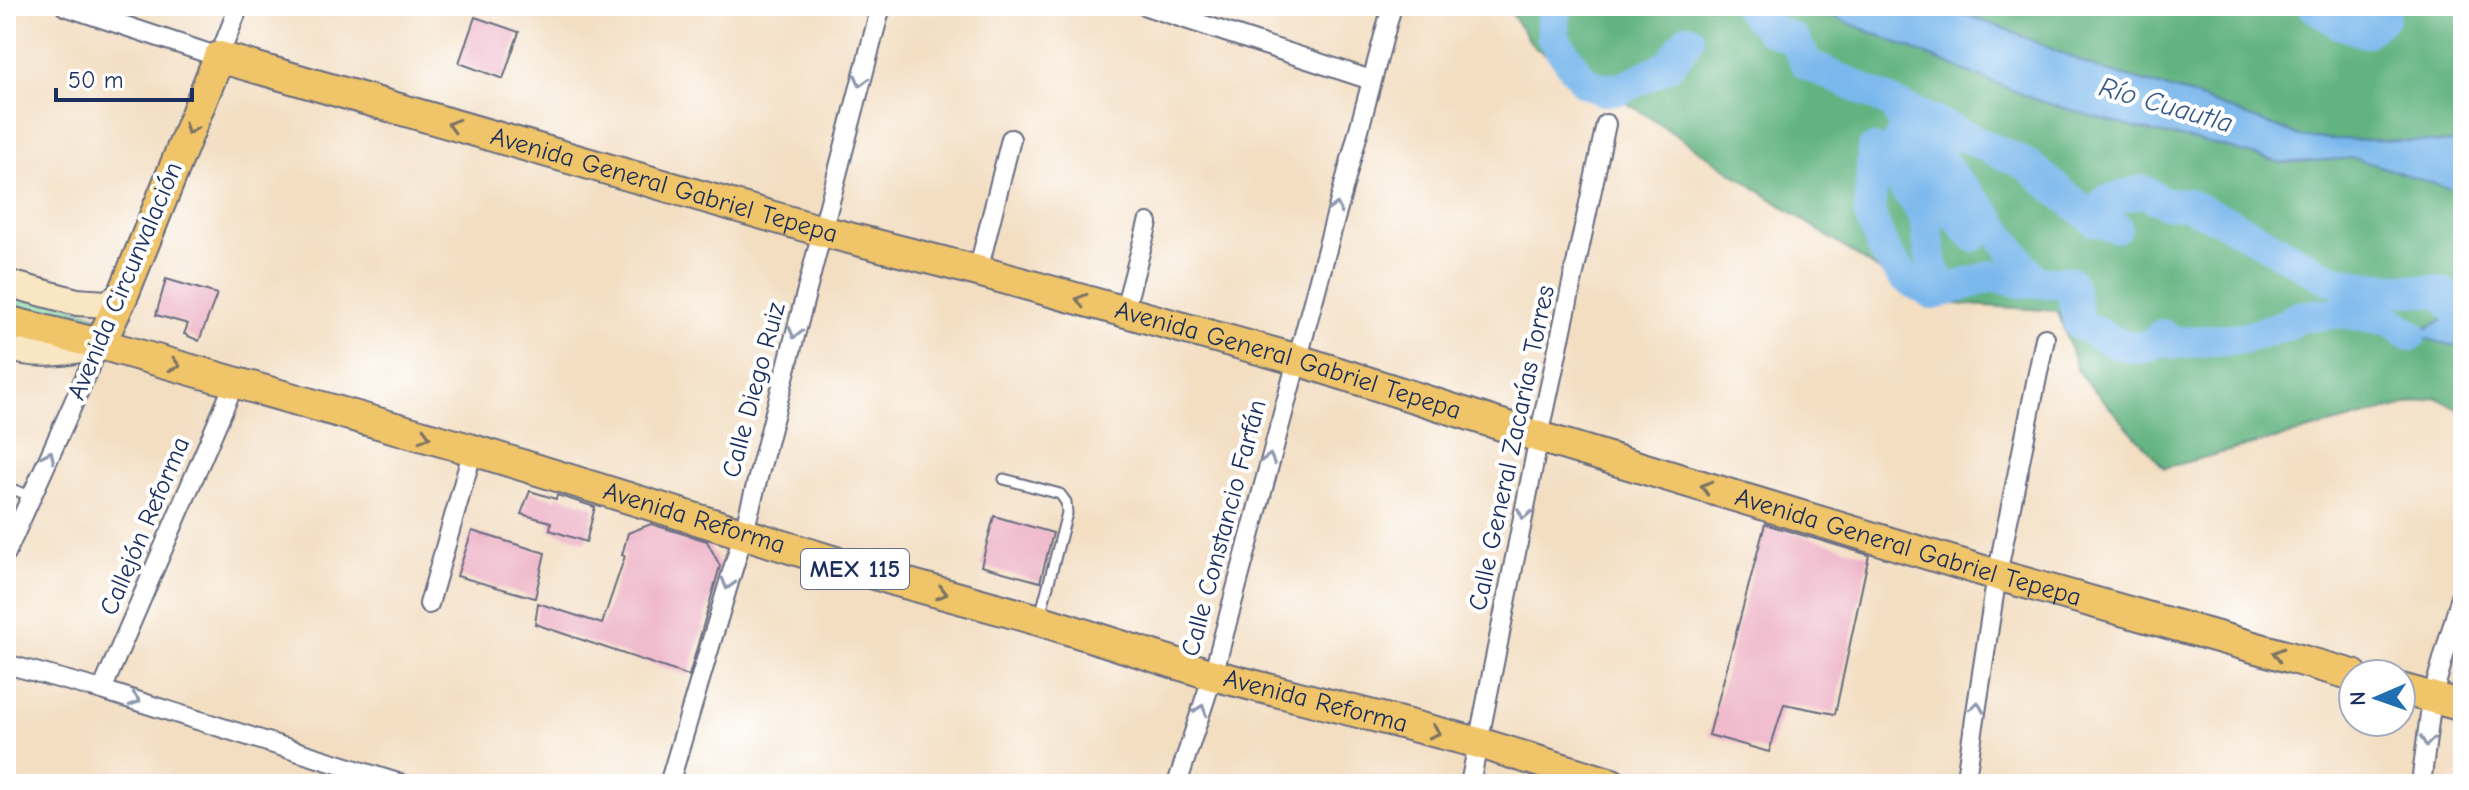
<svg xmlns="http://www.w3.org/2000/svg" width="2469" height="790" font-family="'Comic Neue',sans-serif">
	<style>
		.green { fill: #79d197; stroke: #4a807a; stroke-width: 2 }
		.forest { fill: #62b380; stroke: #3e716f; stroke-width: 2 }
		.water { fill: #79b7ec; stroke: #4a73a5; stroke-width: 2 }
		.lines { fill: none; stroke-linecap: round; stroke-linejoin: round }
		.river { stroke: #79b7ec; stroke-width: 32 }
		.building { fill: #ecadc3 }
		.lane-casing { stroke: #676c81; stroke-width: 13 }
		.street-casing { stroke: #676c81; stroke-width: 22 }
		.secondary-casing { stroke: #676c81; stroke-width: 30 }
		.primary-casing { stroke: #676c81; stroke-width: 34 }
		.lane { stroke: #fff; stroke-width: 9 }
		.street { stroke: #fff; stroke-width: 18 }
		.secondary { stroke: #f9e7c3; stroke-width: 26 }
		.primary { stroke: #f0c469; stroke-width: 30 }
		.oneway { stroke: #8d97ae }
		.oneway2 { stroke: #7b7263 }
		.labels { text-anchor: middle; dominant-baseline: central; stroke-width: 8; stroke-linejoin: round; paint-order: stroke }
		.shield { fill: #fff; stroke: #5f6d8e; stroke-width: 2 }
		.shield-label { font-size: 24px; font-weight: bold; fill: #1b2f5e }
		.street-label { font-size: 26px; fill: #1b2f5e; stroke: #fff }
		.water-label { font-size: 28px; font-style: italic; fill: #375889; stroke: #fff }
	</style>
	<rect width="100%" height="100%" fill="#fff"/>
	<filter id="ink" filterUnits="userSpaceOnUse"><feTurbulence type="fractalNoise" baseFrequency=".0125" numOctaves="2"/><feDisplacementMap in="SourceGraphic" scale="16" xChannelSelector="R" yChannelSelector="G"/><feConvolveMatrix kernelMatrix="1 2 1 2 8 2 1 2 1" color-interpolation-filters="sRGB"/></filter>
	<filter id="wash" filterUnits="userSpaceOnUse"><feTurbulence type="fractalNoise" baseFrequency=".006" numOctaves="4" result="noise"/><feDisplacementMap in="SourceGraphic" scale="32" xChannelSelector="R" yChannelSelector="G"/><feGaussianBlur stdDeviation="1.8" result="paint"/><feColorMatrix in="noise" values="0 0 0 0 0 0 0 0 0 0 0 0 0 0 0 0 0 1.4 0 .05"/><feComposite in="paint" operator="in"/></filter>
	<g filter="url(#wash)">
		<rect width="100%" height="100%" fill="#f3dec2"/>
		<path class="green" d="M 6,283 L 110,320 C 70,323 44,315 6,303 Z"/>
		<path class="forest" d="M 1506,6 L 2463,6 L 2463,412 L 2436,397 L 2164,468 L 2078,372 L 2058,311 L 1926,302 L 1643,113 L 1534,47 Z"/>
		<g class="water">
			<path d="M 1807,6 L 1941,6 L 2003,28 L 2096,68 L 2192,95 L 2305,138 L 2463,143 L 2463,193 L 2354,158 L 2282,163 L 2206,142 L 2138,129 L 2039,101 Z"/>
			<path d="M 2458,313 L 2463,314 L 2463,348 L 2411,335 Z"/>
		</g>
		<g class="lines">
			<g class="river">
				<path d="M 1558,6 L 1553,20 L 1553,38 L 1584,81 L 1603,90 L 1622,88 L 1669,65 L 1688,39"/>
				<path d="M 1748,6 L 1768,28 L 1794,40 L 1807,64 L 2027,165 L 2096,221 L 2116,227"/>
				<path d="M 2314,6 L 2339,23 L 2365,32 L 2384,16"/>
				<path d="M 1895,105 L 1906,129 L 1885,163 C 1896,178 1920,203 1925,220 C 1931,240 1927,278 1948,290"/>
				<path d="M 1906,129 L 1915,131 L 1936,151 L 1951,176 L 1981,208 L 2035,282"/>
				<path d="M 1873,150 L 1870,215 L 1884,251 L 1904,277 L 1934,294 L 1993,276 L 2022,282 L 2070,282 L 2079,324 C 2105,336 2139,363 2162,335 L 2173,343 L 2243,338 L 2286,325 L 2297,317 L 2345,312 L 2378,319 L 2384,316 L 2411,335"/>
				<path d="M 1912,166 L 1974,236"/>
				<path d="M 2106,201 L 2143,191 L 2165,203 L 2187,204 L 2230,223 L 2327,278 L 2362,286 L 2443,293 L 2458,313"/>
			</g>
		</g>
		<g id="blocks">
			<g class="building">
				<path d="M 475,17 L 519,32 L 503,79 L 459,63 Z"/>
				<path d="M 166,279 L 217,294 L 199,341 L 184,334 L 188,324 L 156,315 Z"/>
				<path d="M 530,491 L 556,499 L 557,495 L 595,507 L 586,542 L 550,530 L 551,522 L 521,514 Z"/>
				<path d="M 994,516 L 1053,533 L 1040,582 L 981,566 Z"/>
				<path d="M 651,524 L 707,541 L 720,566 L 689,676 L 535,624 L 538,603 L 602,624 L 625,556 L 622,555 L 628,533 Z"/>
				<path d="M 1765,524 L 1869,555 L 1835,714 L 1784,704 L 1769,752 L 1709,735 Z"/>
				<path d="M 472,531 L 545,553 L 535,598 L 457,576 Z"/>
			</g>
		</g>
	</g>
	<g filter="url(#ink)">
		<use href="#blocks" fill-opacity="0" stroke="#676c81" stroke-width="2"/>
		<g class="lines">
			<defs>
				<g id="lane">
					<path d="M 1004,479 L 1060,494 L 1066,502 L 1067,513 L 1040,616"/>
					<path d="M 6,487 L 31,496"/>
				</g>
				<g id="street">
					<path d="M 65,6 L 219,57 L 239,6"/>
					<path d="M 1146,6 L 1371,80"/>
					<path d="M 978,271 L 1011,139"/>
					<path d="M 1124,312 L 1148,223"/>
					<path d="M 6,553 L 100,344"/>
					<path d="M 429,604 L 473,450"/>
					<path d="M 6,664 L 102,690 L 401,784"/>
					<path d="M 102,690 L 235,382"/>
					<path d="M 669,784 L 743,535 L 881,6"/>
					<path d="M 1177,784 L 1213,675 L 1392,6"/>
					<path d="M 1470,784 L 1539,437 L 1606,124"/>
					<path d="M 1965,784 L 1997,575 L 2045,338"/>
					<path d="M 2421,784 L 2432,698 L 2463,589"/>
				</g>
				<g id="secondary">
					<path d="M 6,283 L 77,302 L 106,304 L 123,295"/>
					<path d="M 6,347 C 39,357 68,353 100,344"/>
				</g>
				<g id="primary">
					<path id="s1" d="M 6,321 L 100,344 L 473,450 L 894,580 L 1039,620 L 1213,675 L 1479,743 L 1612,784"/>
					<path id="s2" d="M 100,344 L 123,295 L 219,57 L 822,231 L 978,271 L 1295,359 L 1539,437 L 1997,575 L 2353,675"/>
					<path d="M 2401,689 L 2463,706"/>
				</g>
			</defs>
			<use href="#lane" class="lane-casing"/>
			<use href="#street" class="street-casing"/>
			<use href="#secondary" class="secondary-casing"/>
			<use href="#primary" class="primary-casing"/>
			<use href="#lane" class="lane"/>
			<use href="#street" class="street"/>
			<use href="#secondary" class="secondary"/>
			<use href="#primary" class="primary"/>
		</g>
		<defs><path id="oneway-chevron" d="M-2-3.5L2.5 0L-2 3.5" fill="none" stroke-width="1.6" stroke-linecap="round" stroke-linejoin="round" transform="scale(2)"/></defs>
		<g class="oneway">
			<use href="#oneway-chevron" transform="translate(861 81) rotate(105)"/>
			<use href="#oneway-chevron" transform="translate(1336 208) rotate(-75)"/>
			<use href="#oneway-chevron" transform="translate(795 333) rotate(105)"/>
			<use href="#oneway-chevron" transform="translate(49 456) rotate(-65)"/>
			<use href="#oneway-chevron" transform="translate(1269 459) rotate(-75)"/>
			<use href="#oneway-chevron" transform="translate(1524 514) rotate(101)"/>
			<use href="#oneway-chevron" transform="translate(728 584) rotate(106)"/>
			<use href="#oneway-chevron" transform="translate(135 700) rotate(17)"/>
			<use href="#oneway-chevron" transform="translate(1977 707) rotate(-81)"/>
			<use href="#oneway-chevron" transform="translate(1201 710) rotate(-72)"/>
			<use href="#oneway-chevron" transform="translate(2427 741) rotate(97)"/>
		</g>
		<g class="oneway2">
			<use href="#oneway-chevron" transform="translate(453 125) rotate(-164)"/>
			<use href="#oneway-chevron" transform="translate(190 129) rotate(112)"/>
			<use href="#oneway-chevron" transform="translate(1081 300) rotate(-164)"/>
			<use href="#oneway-chevron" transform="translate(175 365) rotate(16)"/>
			<use href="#oneway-chevron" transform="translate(425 436) rotate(16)"/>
			<use href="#oneway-chevron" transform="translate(1706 487) rotate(-163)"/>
			<use href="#oneway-chevron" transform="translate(942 593) rotate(15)"/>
			<use href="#oneway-chevron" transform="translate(2278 654) rotate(-164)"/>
			<use href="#oneway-chevron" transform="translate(1435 732) rotate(14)"/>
		</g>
	</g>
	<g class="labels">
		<rect class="shield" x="801" y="549" width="108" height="40" rx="6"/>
		<g class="shield-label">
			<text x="855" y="569">MEX 115</text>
		</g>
		<g class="street-label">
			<text stroke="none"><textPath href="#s2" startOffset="774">Avenida General Gabriel Tepepa</textPath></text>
			<text transform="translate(125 281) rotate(-67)">Avenida Circunvalación</text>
			<text stroke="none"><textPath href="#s2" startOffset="1422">Avenida General Gabriel Tepepa</textPath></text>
			<text transform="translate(754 390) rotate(-75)">Calle Diego Ruiz</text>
			<text transform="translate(1512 448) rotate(-78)">Calle General Zacarías Torres</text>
			<text stroke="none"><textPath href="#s1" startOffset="716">Avenida Reforma</textPath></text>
			<text transform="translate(145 526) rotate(-67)">Callejón Reforma</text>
			<text transform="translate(1224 528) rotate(-75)">Calle Constancio Farfán</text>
			<text stroke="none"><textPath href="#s2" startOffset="2070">Avenida General Gabriel Tepepa</textPath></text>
			<text stroke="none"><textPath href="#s1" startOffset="1364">Avenida Reforma</textPath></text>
		</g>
		<g class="water-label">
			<text transform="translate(2166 105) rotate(16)">Río Cuautla</text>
		</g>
	</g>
	<rect width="2469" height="790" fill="none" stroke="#fff" stroke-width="32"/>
	<g transform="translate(2377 698) rotate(268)"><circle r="38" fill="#ffffff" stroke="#a4acbf" stroke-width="2"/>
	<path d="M0-6L14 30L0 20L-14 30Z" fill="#1f6fb2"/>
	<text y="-12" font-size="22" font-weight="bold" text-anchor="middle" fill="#1b2f5e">N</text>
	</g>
	<path d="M56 88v12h136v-12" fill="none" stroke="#1b2f5e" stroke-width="4"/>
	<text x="68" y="88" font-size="24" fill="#1b2f5e" stroke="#ffffff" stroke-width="6" paint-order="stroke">50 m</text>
</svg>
